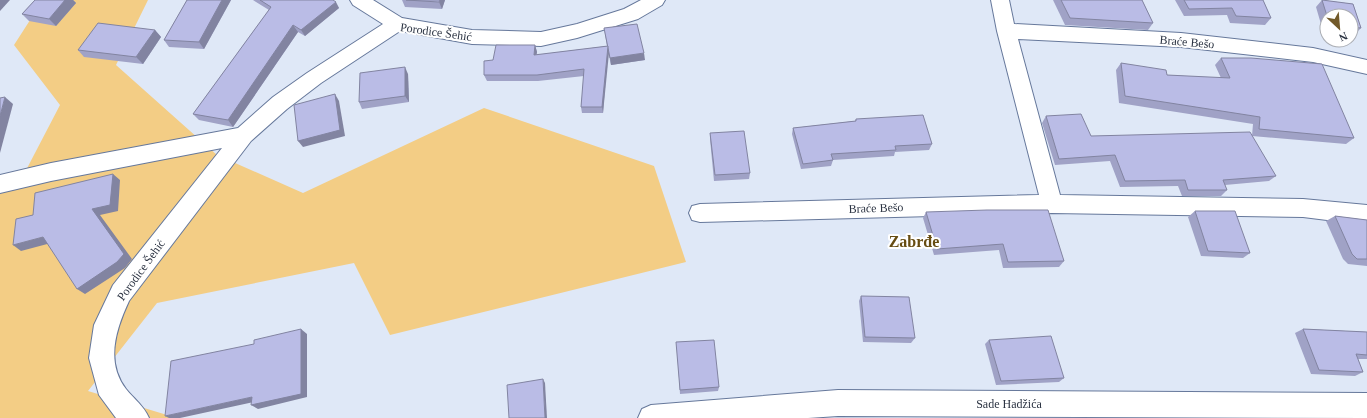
<svg xmlns="http://www.w3.org/2000/svg" width="1367" height="418" font-family="Georgia,serif">
	<style>
		.green { fill: #f3cd85 }
		.lines { fill: none; stroke-linecap: round; stroke-linejoin: round }
		.minor-casing { stroke: #66789b; stroke-width: 2 }
		.minor { fill: #fff; fill-rule: evenodd }
		.wall { fill: #a0a2c6 }
		.shaded-wall { fill: #8284a1 }
		.building { fill: #babce6; stroke: #8284a1 }
		.labels { text-anchor: middle; dominant-baseline: central; stroke-width: 4; stroke-linejoin: round; paint-order: stroke }
		.street-label { font-size: 12px; fill: #2b3342; stroke: #fff }
		.district-label { font-size: 16px; font-weight: bold; fill: #664c12; stroke: #fff }
	</style>
	<rect width="100%" height="100%" fill="#dfe8f7"/>
	<path class="green" d="M 43,0 L 148,0 L 116,65 L 217,155 L 303,193 L 484,108 L 654,166 L 686,262 L 390,335 L 354,263 L 157,303 L 88,391 L 177,418 L 0,418 L 0,188 L 23,176 L 60,105 L 14,45 Z"/>
	<g class="lines">
		<defs>
			<g id="minor">
				<path d="M 350,0 L 373,0 L 402,18 L 472,30 L 541,32 L 577,24 L 624,9 L 641,0 L 665,0 L 662,5 L 638,19 L 577,38 L 541,46 L 472,44 L 400,31 L 321,83 L 287,109 L 251,141 L 129,301 C 116,329 105,362 126,389 C 134,399 144,406 149,418 L 116,418 L 99,395 L 89,358 L 94,325 L 113,285 L 222,148 L 51,181 L 0,193 L 0,175 L 51,163 L 238,128 L 273,97 L 307,73 L 383,24 L 353,5 Z"/>
				<path d="M 991,0 L 1009,0 L 1014,24 L 1181,33 L 1313,48 L 1367,60 L 1367,74 L 1313,62 L 1181,47 L 1018,39 L 1060,195 L 1303,199 L 1367,205 L 1367,225 L 1303,217 L 1052,213 L 700,222 L 692,220 L 689,213 L 692,206 L 700,204 L 1039,195 L 997,31 Z"/>
				<path d="M 838,390 L 1367,393 L 1367,418 L 838,416 L 808,418 L 638,418 L 642,409 L 651,405 Z"/>
			</g>
		</defs>
		<use href="#minor" class="minor-casing"/>
		<use href="#minor" class="minor"/>
	</g>
	<g class="wall">
		<path d="M 35,0 L 73,0 L 76,3 L 56,26 L 29,21 L 22,14 Z"/>
		<path d="M 187,0 L 231,0 L 204,49 L 169,47 L 164,40 Z"/>
		<path d="M 253,0 L 333,0 L 339,8 L 305,36 L 298,32 L 233,127 L 199,120 L 193,114 L 269,10 Z"/>
		<path d="M 402,0 L 445,0 L 442,9 L 405,7 Z"/>
		<path d="M 1053,0 L 1142,0 L 1153,23 L 1148,30 L 1065,25 Z"/>
		<path d="M 1175,0 L 1263,0 L 1271,18 L 1265,25 L 1230,23 L 1227,15 L 1184,16 Z"/>
		<path d="M 1322,0 L 1353,4 L 1361,28 L 1354,35 L 1351,35 L 1351,16 L 1327,16 L 1327,32 L 1323,31 L 1316,7 Z"/>
		<path d="M 604,28 L 645,60 L 611,65 L 608,51 L 603,113 L 582,113 L 581,107 L 584,76 L 538,81 L 487,81 L 484,75 L 493,60 L 535,45 L 537,52 L 536,55 L 607,46 Z"/>
		<path d="M 155,30 L 161,37 L 143,64 L 84,57 L 78,50 Z"/>
		<path d="M 1221,58 L 1354,138 L 1346,144 L 1252,136 L 1276,176 L 1269,181 L 1225,185 L 1227,190 L 1221,196 L 1182,196 L 1178,186 L 1120,187 L 1110,161 L 1055,165 L 1042,123 L 1046,116 L 1091,136 L 1252,136 L 1253,124 L 1119,103 L 1116,70 L 1121,63 L 1167,75 L 1221,78 L 1215,65 Z"/>
		<path d="M 408,74 L 409,102 L 362,109 L 359,102 Z"/>
		<path d="M 856,119 L 932,144 L 929,150 L 895,152 L 894,156 L 833,160 L 831,166 L 801,169 L 792,134 L 793,128 L 855,121 Z"/>
		<path d="M 710,133 L 750,173 L 749,179 L 714,181 L 710,139 Z"/>
		<path d="M 1195,211 L 1250,253 L 1243,258 L 1201,256 L 1188,217 Z"/>
		<path d="M 926,212 L 1064,261 L 1059,267 L 1003,268 L 999,250 L 934,255 L 923,218 Z"/>
		<path d="M 1335,216 L 1367,220 L 1367,266 L 1348,264 L 1343,259 L 1326,221 Z"/>
		<path d="M 861,296 L 915,338 L 911,343 L 863,342 L 859,301 Z"/>
		<path d="M 1303,329 L 1367,332 L 1367,359 L 1358,359 L 1363,372 L 1355,376 L 1311,374 L 1295,333 Z"/>
		<path d="M 989,340 L 1064,378 L 1059,382 L 996,385 L 985,344 Z"/>
		<path d="M 677,347 L 719,387 L 718,391 L 680,394 Z"/>
	</g>
	<g class="shaded-wall">
		<path d="M 0,0 L 10,0 L 0,11 Z"/>
		<path d="M 65,0 L 73,0 L 76,3 L 56,26 L 49,19 Z"/>
		<path d="M 222,0 L 231,0 L 204,49 L 199,42 Z"/>
		<path d="M 440,0 L 445,0 L 442,9 L 439,2 Z"/>
		<path d="M 336,2 L 339,8 L 305,36 L 301,30 Z"/>
		<path d="M 293,25 L 298,32 L 233,127 L 228,120 Z"/>
		<path d="M 155,30 L 161,37 L 143,64 L 136,57 Z"/>
		<path d="M 535,45 L 537,52 L 535,62 L 534,55 Z"/>
		<path d="M 608,46 L 609,53 L 603,113 L 602,107 Z"/>
		<path d="M 644,53 L 645,60 L 611,65 L 610,58 Z"/>
		<path d="M 405,67 L 408,74 L 409,102 L 405,96 Z"/>
		<path d="M 335,94 L 339,101 L 345,136 L 303,147 L 298,141 Z"/>
		<path d="M 5,97 L 13,104 L 0,153 L 0,116 Z"/>
		<path d="M 113,174 L 120,180 L 118,211 L 100,215 L 132,259 L 125,268 L 85,294 L 77,289 L 92,209 Z"/>
		<path d="M 43,237 L 51,243 L 21,251 L 13,245 Z"/>
		<path d="M 301,329 L 307,334 L 307,397 L 258,409 L 251,405 Z"/>
		<path d="M 543,379 L 545,383 L 547,418 L 545,418 Z"/>
		<path d="M 252,397 L 258,401 L 180,418 L 169,418 L 165,416 Z"/>
	</g>
	<g class="building">
		<path d="M 35,0 L 65,0 L 49,19 L 22,14 Z"/>
		<path d="M 187,0 L 222,0 L 199,42 L 164,40 Z"/>
		<path d="M 260,0 L 333,0 L 336,2 L 301,30 L 293,25 L 228,120 L 193,114 L 271,7 Z"/>
		<path d="M 406,0 L 440,0 L 439,2 Z"/>
		<path d="M 1061,0 L 1142,0 L 1153,23 L 1070,18 Z"/>
		<path d="M 1184,0 L 1263,0 L 1271,18 L 1236,16 L 1232,8 L 1189,9 Z"/>
		<path d="M 1322,0 L 1353,4 L 1361,28 L 1351,27 L 1351,16 L 1327,16 Z"/>
		<path d="M 98,23 L 155,30 L 136,57 L 78,50 Z"/>
		<path d="M 637,24 L 644,53 L 610,58 L 604,28 Z"/>
		<path d="M 496,45 L 535,45 L 534,55 L 608,46 L 602,107 L 581,107 L 584,69 L 537,75 L 484,75 L 484,61 L 493,60 Z"/>
		<path d="M 1221,58 L 1251,58 L 1322,64 L 1354,138 L 1259,129 L 1260,117 L 1125,96 L 1121,63 L 1166,70 L 1167,75 L 1230,78 Z"/>
		<path d="M 405,67 L 405,96 L 359,102 L 360,73 Z"/>
		<path d="M 335,94 L 340,130 L 298,141 L 294,105 Z"/>
		<path d="M 5,97 L 0,116 L 0,98 Z"/>
		<path d="M 1081,114 L 1091,136 L 1250,132 L 1276,176 L 1223,180 L 1227,190 L 1188,190 L 1185,180 L 1125,181 L 1115,155 L 1059,159 L 1046,116 Z"/>
		<path d="M 923,115 L 932,144 L 895,146 L 896,150 L 831,154 L 833,160 L 803,164 L 793,128 L 856,121 L 856,119 Z"/>
		<path d="M 744,131 L 750,173 L 715,175 L 710,133 Z"/>
		<path d="M 113,174 L 110,205 L 92,209 L 124,254 L 117,262 L 77,289 L 43,237 L 13,245 L 16,219 L 33,215 L 35,193 Z"/>
		<path d="M 987,210 L 1048,210 L 1064,261 L 1008,262 L 1003,244 L 937,249 L 926,212 Z"/>
		<path d="M 1195,211 L 1235,211 L 1250,253 L 1208,251 Z"/>
		<path d="M 1335,216 L 1367,220 L 1367,259 L 1357,259 L 1352,254 Z"/>
		<path d="M 861,296 L 909,297 L 915,338 L 865,337 Z"/>
		<path d="M 301,329 L 301,394 L 251,405 L 252,397 L 165,416 L 171,361 L 254,344 L 254,340 Z"/>
		<path d="M 1303,329 L 1367,332 L 1367,355 L 1356,354 L 1363,372 L 1319,370 Z"/>
		<path d="M 1051,336 L 1064,378 L 1001,381 L 989,340 Z"/>
		<path d="M 714,340 L 719,387 L 680,390 L 676,342 Z"/>
		<path d="M 543,379 L 545,418 L 509,418 L 507,385 Z"/>
	</g>
	<g class="labels">
		<g class="street-label">
			<text transform="translate(436 32) rotate(8)">Porodice Šehić</text>
			<text transform="translate(1187 42) rotate(5)">Braće Bešo</text>
			<text transform="translate(876 208) rotate(-2)">Braće Bešo</text>
			<text transform="translate(141 270) rotate(-54)">Porodice Šehić</text>
			<text x="1009" y="404">Sade Hadžića</text>
		</g>
		<g class="district-label">
			<text x="914" y="241">Zabrđe</text>
		</g>
	</g>
	<g transform="translate(1339 28) rotate(154)"><circle r="19" fill="#ffffff" stroke="#aaadb3"/>
	<path d="M0-3L7 15L0 10L-7 15Z" fill="#725a2a"/>
	<text y="-6" font-size="11" font-weight="bold" text-anchor="middle" fill="#2b3342">N</text>
	</g>
</svg>
